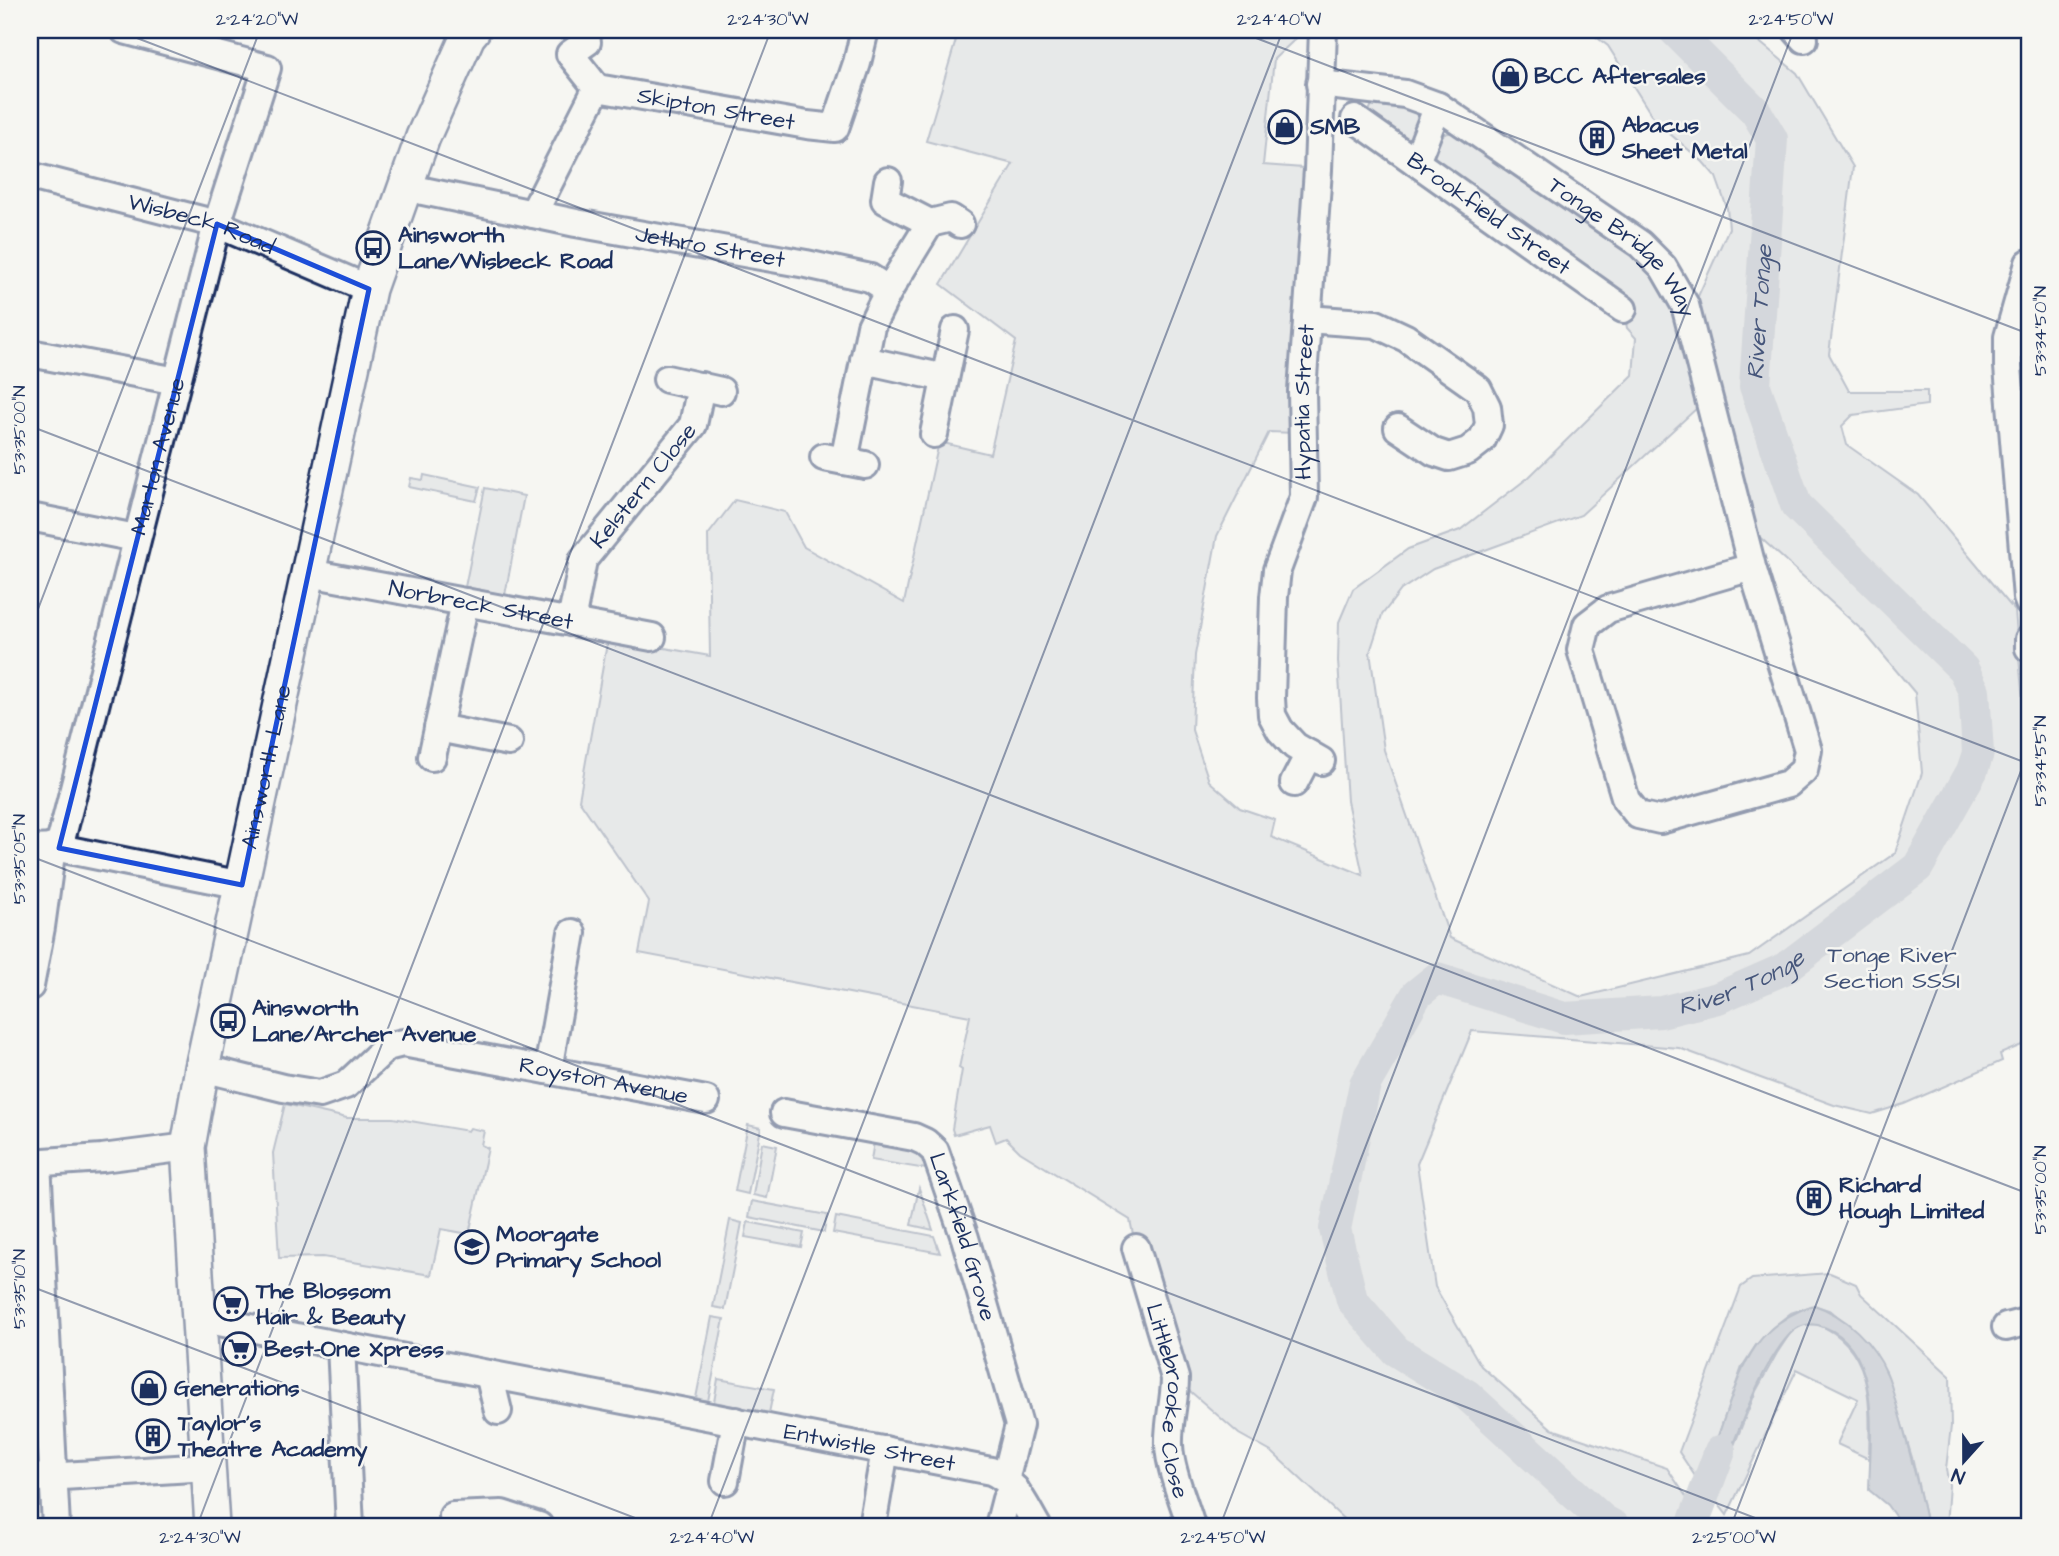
<svg xmlns="http://www.w3.org/2000/svg" width="2059" height="1556" font-family="'Architects Daughter',sans-serif">
	<style>
		.green { fill: #d6d9dd; stroke: #78849e; stroke-width: 2 }
		.water { fill: #abb2c0; stroke: #717e99; stroke-width: 2 }
		.lines { fill: none; stroke-linecap: round; stroke-linejoin: round }
		.river { stroke: #abb2c0; stroke-width: 32 }
		.minor-casing { stroke: #1b2f5e; stroke-width: 32 }
		.major-casing { stroke: #1b2f5e; stroke-width: 38 }
		.minor { stroke: #f6f6f2; stroke-width: 26 }
		.major { stroke: #f6f6f2; stroke-width: 33 }
		.marked { fill: none; stroke: #1d4ed8; stroke-width: 5; stroke-linejoin: round }
		.ticks { fill: none; stroke: #1b2f5e; stroke-width: 2; stroke-opacity: 0.45 }
		.labels { text-anchor: middle; dominant-baseline: central; stroke-width: 5; stroke-linejoin: round; paint-order: stroke }
		.poi-label { font-size: 23px; font-weight: bold; fill: #1b2f5e; stroke: #f6f6f2; text-anchor: start }
		.street-label { font-size: 23px; fill: #1b2f5e; stroke: #f6f6f2 }
		.park-label { font-size: 23px; fill: #405177; stroke: #f6f6f2 }
		.water-label { font-size: 24px; font-style: italic; fill: #46567b; stroke: #f6f6f2 }
		.neatline { fill: none; stroke: #1b2f5e; stroke-width: 2.5 }
		.ticks-label { font-size: 18px; text-anchor: middle; fill: #1b2f5e }
	</style>
	<rect width="100%" height="100%" fill="#f6f6f2"/>
	<filter id="ink" filterUnits="userSpaceOnUse"><feTurbulence type="fractalNoise" baseFrequency=".0143" numOctaves="2"/><feDisplacementMap in="SourceGraphic" scale="14" xChannelSelector="R" yChannelSelector="G"/><feConvolveMatrix kernelMatrix="1 2 1 2 8 2 1 2 1" color-interpolation-filters="sRGB"/></filter>
	<g filter="url(#ink)">
		<g class="green">
			<path d="M 959,30 L 1247,30 L 1250,34 L 1263,35 L 1265,30 L 1305,30 L 1274,59 L 1263,165 L 1303,168 L 1295,433 L 1269,432 L 1217,536 L 1195,655 L 1192,730 L 1209,781 L 1240,808 L 1275,820 L 1271,837 L 1363,875 L 1347,801 L 1338,661 L 1339,622 L 1353,589 L 1408,549 L 1460,530 L 1529,477 L 1633,375 L 1636,338 L 1627,328 L 1621,296 L 1428,157 C 1439,137 1440,129 1464,134 L 1653,269 L 1669,296 L 1697,408 L 1581,515 L 1433,569 L 1401,590 L 1382,615 L 1370,652 L 1384,750 L 1450,938 L 1581,997 L 1749,956 L 1895,853 L 1922,773 L 1915,693 L 1864,632 L 1753,531 L 1694,305 L 1729,228 L 1727,208 L 1716,177 L 1703,162 L 1656,122 L 1608,46 L 1591,33 L 1579,30 L 1745,30 L 1797,73 L 1853,167 L 1829,354 L 1849,391 L 1927,391 L 1927,405 L 1853,415 L 1842,426 L 1847,445 L 1918,495 L 2015,611 L 2029,771 L 2029,1042 L 2000,1054 L 2002,1061 L 1904,1104 L 1872,1114 L 1834,1105 L 1679,1048 L 1472,1031 L 1417,1164 L 1435,1287 L 1481,1366 L 1552,1429 L 1667,1468 L 1706,1526 L 1351,1526 L 1273,1453 L 1239,1434 L 1175,1378 L 1136,1248 L 1130,1220 L 1020,1152 L 1006,1138 L 996,1142 L 990,1125 L 954,1135 L 952,1129 L 962,1070 L 959,1068 L 970,1016 L 639,953 L 649,902 L 579,800 L 608,638 L 710,656 L 708,535 L 735,500 L 785,512 L 804,547 L 904,603 L 939,442 L 990,454 L 1016,341 L 941,284 L 1013,164 L 926,141 Z"/>
			<path d="M 1374,100 C 1389,103 1414,103 1421,120 L 1414,139 L 1403,140 L 1365,120 Z"/>
			<path d="M 424,475 L 480,487 L 476,501 L 409,487 L 411,478 L 423,480 Z"/>
			<path d="M 485,488 L 524,496 L 505,595 L 465,587 Z"/>
			<path d="M 285,1104 L 347,1118 L 393,1118 L 468,1131 L 470,1128 L 484,1131 L 481,1145 L 488,1148 L 469,1234 L 441,1229 L 431,1275 L 323,1257 L 279,1258 L 273,1153 Z"/>
			<path d="M 748,1125 L 761,1128 L 748,1194 L 735,1191 Z"/>
			<path d="M 874,1142 L 916,1146 L 932,1170 L 871,1160 Z"/>
			<path d="M 762,1143 L 777,1146 L 767,1198 L 753,1195 Z"/>
			<path d="M 919,1188 L 933,1230 L 911,1225 Z"/>
			<path d="M 752,1201 L 827,1215 L 824,1232 L 749,1217 Z"/>
			<path d="M 836,1217 L 934,1236 L 940,1253 L 833,1233 Z"/>
			<path d="M 730,1220 L 742,1223 L 725,1309 L 713,1307 Z"/>
			<path d="M 748,1222 L 804,1233 L 801,1247 L 745,1237 Z"/>
			<path d="M 1830,1273 L 1856,1284 L 1861,1294 L 1950,1376 L 1951,1426 L 1946,1469 L 1949,1485 L 1946,1526 L 1927,1526 L 1913,1461 L 1886,1372 L 1867,1342 L 1831,1311 L 1814,1305 L 1791,1313 L 1772,1328 L 1756,1345 L 1742,1367 L 1701,1485 L 1679,1452 L 1741,1287 L 1752,1279 Z"/>
			<path d="M 712,1317 L 724,1319 L 708,1401 L 696,1398 Z"/>
			<path d="M 1817,1324 C 1875,1347 1870,1407 1869,1459 L 1837,1444 L 1858,1399 L 1797,1369 L 1727,1515 L 1713,1497 L 1756,1391 L 1777,1353 L 1791,1332 L 1803,1325 Z"/>
			<path d="M 718,1379 L 774,1389 L 769,1413 L 714,1402 Z"/>
			<path d="M 30,1492 L 43,1492 L 45,1526 L 30,1526 Z"/>
		</g>
		<path class="water" d="M 1814,1305 C 1845,1315 1874,1343 1887,1374 C 1892,1385 1894,1398 1898,1410 C 1909,1449 1919,1487 1927,1526 L 1902,1526 L 1887,1505 L 1869,1490 C 1870,1441 1883,1349 1824,1327 C 1812,1322 1799,1324 1790,1334 C 1756,1371 1732,1450 1713,1497 L 1701,1485 C 1709,1461 1718,1437 1726,1413 C 1744,1361 1757,1324 1814,1305 Z"/>
		<g class="lines">
			<g class="river">
				<path id="s1" d="M 1614,1526 L 1603,1520 L 1467,1395 L 1396,1351 L 1352,1300 L 1335,1229 L 1365,1084 L 1417,994 L 1437,978 L 1564,1018 L 1661,1012 L 1718,998 L 1784,969 L 1918,867 L 1972,771 L 1978,753 L 1974,691 L 1963,669 L 1796,505 L 1755,386 L 1772,139 L 1756,112 L 1674,30"/>
				<path d="M 1692,1526 L 1720,1451"/>
			</g>
			<defs>
				<g id="minor">
					<path d="M 1796,30 L 1804,39"/>
					<path d="M 587,42 L 570,54 L 597,88"/>
					<path id="s2" d="M 1320,84 L 1405,94 L 1438,106 L 1640,244 L 1663,267 L 1685,305 L 1752,567 L 1808,750 L 1804,770 L 1788,784 L 1660,820 L 1638,815 L 1626,800 L 1581,650 L 1587,625 L 1608,609 L 1752,567"/>
					<path id="s3" d="M 597,88 L 807,125 L 835,128 L 857,63 L 865,30"/>
					<path id="s4" d="M 1355,119 L 1623,309"/>
					<path d="M 1416,162 L 1438,106"/>
					<path id="s5" d="M 30,176 L 217,224 L 369,289"/>
					<path id="s6" d="M 404,187 L 576,223 L 806,264 L 870,278 L 889,290"/>
					<path d="M 533,214 L 597,88"/>
					<path d="M 930,223 L 951,218 L 960,224"/>
					<path d="M 2029,263 L 2008,337 L 2008,367 L 2027,598 L 2029,603"/>
					<path d="M 1307,319 L 1376,324 L 1406,338 L 1478,389 L 1487,407 L 1489,425 L 1482,440 L 1468,451 L 1449,457 L 1434,452 L 1398,428"/>
					<path d="M 30,353 L 177,381"/>
					<path d="M 864,360 L 945,378"/>
					<path d="M 667,379 L 721,391"/>
					<path d="M 934,434 L 955,330"/>
					<path d="M 824,457 L 865,465"/>
					<path d="M 844,461 L 871,326 L 889,290 L 930,223 L 885,200 L 888,181"/>
					<path d="M 30,517 L 136,538"/>
					<path id="s7" d="M 309,573 L 652,637"/>
					<path id="s8" d="M 571,622 L 583,560 L 693,425 L 701,386"/>
					<path d="M 2029,639 L 2029,648"/>
					<path d="M 438,728 L 509,742"/>
					<path d="M 432,757 L 465,602"/>
					<path id="s9" d="M 1321,761 L 1295,746 L 1280,730 L 1272,715 L 1271,698 L 1274,597 L 1277,570 L 1304,497 L 1302,391 L 1318,170 L 1323,30"/>
					<path d="M 1294,783 L 1309,754"/>
					<path id="s10" d="M 59,848 L 217,224 L 267,68 L 124,30"/>
					<path d="M 30,849 L 59,848 L 242,885"/>
					<path d="M 30,986 L 41,927 L 52,847"/>
					<path id="s11" d="M 202,1068 L 283,1088 L 320,1094 L 346,1085 L 387,1047 L 403,1043 L 706,1100"/>
					<path d="M 548,1070 L 572,933"/>
					<path id="s12" d="M 784,1113 L 914,1137 L 925,1142 L 935,1151 L 965,1238 L 1019,1425 L 1008,1469 L 1004,1476"/>
					<path d="M 37,1162 L 56,1526"/>
					<path d="M 30,1163 L 102,1158 L 188,1147"/>
					<path id="s13" d="M 1136,1248 L 1175,1378 C 1175,1401 1168,1423 1169,1445 C 1170,1470 1184,1502 1191,1526"/>
					<path id="s14" d="M 198,1318 L 991,1471 C 1015,1481 1024,1504 1037,1526"/>
					<path d="M 2006,1327 L 2029,1321"/>
					<path d="M 341,1346 L 350,1526"/>
					<path d="M 489,1374 L 498,1411"/>
					<path d="M 30,1478 L 208,1467"/>
					<path d="M 725,1481 L 736,1421"/>
					<path d="M 453,1516 L 502,1514 L 539,1526"/>
					<path d="M 872,1526 L 885,1450"/>
					<path d="M 999,1526 L 1006,1499 L 1015,1489"/>
				</g>
				<g id="major">
					<path id="s15" d="M 212,1526 L 188,1147 L 202,1068 L 369,289 L 423,137 L 468,36 L 473,30"/>
				</g>
			</defs>
			<use href="#minor" class="minor-casing"/>
			<use href="#major" class="major-casing"/>
			<use href="#minor" class="minor"/>
			<use href="#major" class="major"/>
		</g>
	</g>
	<path d="M0 0H2059V1556H0ZM 217,224 L 369,289 L 242,885 L 59,848 Z" fill="#f6f6f2" fill-opacity=".55" fill-rule="evenodd"/>
	<path class="marked" d="M 217,224 L 369,289 L 242,885 L 59,848 Z"/>
	<path class="ticks" d="M 116,30 L 2029,764M 1235,30 L 2029,334M 30,426 L 2029,1194M 30,630 L 260,30M 30,856 L 1776,1526M 30,1286 L 656,1526M 197,1526 L 771,30M 708,1526 L 1283,30M 1220,1526 L 1794,30M 1731,1526 L 2029,750"/>
	<defs>
		<symbol id="shop-ring" viewBox="-11 -11 22 22"><circle r="9.5" fill="#f6f6f2" stroke="#1b2f5e" stroke-width="1.5"/><path d="M-5-2.5h2.3a2.7 3.5 0 0 1 5.4 0H5L5.5 6h-11ZM-1.5-2.5h3a1.5 2.3 0 0 0-3 0Z" fill="#1b2f5e"/></symbol>
		<symbol id="building-ring" viewBox="-11 -11 22 22"><circle r="9.5" fill="#f6f6f2" stroke="#1b2f5e" stroke-width="1.5"/><path d="M-4-6H4V6H1V3H-1V6H-4ZM-2.5-4.3h1.7v1.8h-1.7ZM.8-4.3h1.7v1.8H.8ZM-2.5-1h1.7V.8h-1.7ZM.8-1h1.7V.8H.8Z" fill="#1b2f5e"/></symbol>
		<symbol id="bus-ring" viewBox="-11 -11 22 22"><circle r="9.5" fill="#f6f6f2" stroke="#1b2f5e" stroke-width="1.5"/><path d="M-5-6H5V4H4V6H2V4H-2V6H-4V4H-5ZM-3.5-4V0h7V-4ZM-3.5 1.2v1.5H-2V1.2ZM2 1.2v1.5H3.5V1.2Z" fill="#1b2f5e"/></symbol>
		<symbol id="school-ring" viewBox="-11 -11 22 22"><circle r="9.5" fill="#f6f6f2" stroke="#1b2f5e" stroke-width="1.5"/><path d="M0-5L7-2L0 1L-7-2ZM-4 1L0 2.5L4 1V4Q0 6-4 4Z" fill="#1b2f5e"/></symbol>
		<symbol id="supermarket-ring" viewBox="-11 -11 22 22"><circle r="9.5" fill="#f6f6f2" stroke="#1b2f5e" stroke-width="1.5"/><path d="M-6-5.5h2.5l.6 2H6L4.5 2H-2.5L-4.4-4H-6ZM-1.5 3.2a1.3 1.3 0 1 0 .1 0ZM3 3.2a1.3 1.3 0 1 0 .1 0Z" fill="#1b2f5e"/></symbol>
	</defs>
	<g fill-rule="evenodd">
		<use href="#shop-ring" x="1491" y="57" width="38" height="38"/>
		<use href="#shop-ring" x="1266" y="108" width="38" height="38"/>
		<use href="#building-ring" x="1578" y="119" width="38" height="38"/>
		<use href="#bus-ring" x="354" y="229" width="38" height="38"/>
		<use href="#bus-ring" x="209" y="1002" width="38" height="38"/>
		<use href="#building-ring" x="1795" y="1179" width="38" height="38"/>
		<use href="#school-ring" x="453" y="1228" width="38" height="38"/>
		<use href="#supermarket-ring" x="212" y="1285" width="38" height="38"/>
		<use href="#supermarket-ring" x="220" y="1330" width="38" height="38"/>
		<use href="#shop-ring" x="130" y="1369" width="38" height="38"/>
		<use href="#building-ring" x="134" y="1417" width="38" height="38"/>
	</g>
	<g class="labels">
		<g class="poi-label">
			<text x="1534" y="76">BCC Aftersales</text>
			<text x="1622" y="125">Abacus<tspan x="1622" dy="26">Sheet Metal</tspan></text>
			<text x="1310" y="127">SMB</text>
			<text x="398" y="235">Ainsworth<tspan x="398" dy="26">Lane/Wisbeck Road</tspan></text>
			<text x="252" y="1008">Ainsworth<tspan x="252" dy="26">Lane/Archer Avenue</tspan></text>
			<text x="1839" y="1185">Richard<tspan x="1839" dy="26">Hough Limited</tspan></text>
			<text x="496" y="1234">Moorgate<tspan x="496" dy="26">Primary School</tspan></text>
			<text x="256" y="1291">The Blossom<tspan x="256" dy="26">Hair &amp; Beauty</tspan></text>
			<text x="264" y="1349">Best-One Xpress</text>
			<text x="174" y="1388">Generations</text>
			<text x="178" y="1423">Taylor's<tspan x="178" dy="26">Theatre Academy</tspan></text>
		</g>
		<g class="street-label">
			<text stroke="none"><textPath href="#s3" startOffset="121">Skipton Street</textPath></text>
			<text stroke="none"><textPath href="#s4" startOffset="164">Brookfield Street</textPath></text>
			<text stroke="none"><textPath href="#s5" startOffset="178">Wisbeck Road</textPath></text>
			<text stroke="none"><textPath href="#s6" startOffset="312">Jethro Street</textPath></text>
			<text stroke="none"><textPath href="#s2" startOffset="355">Tonge Bridge Way</textPath></text>
			<text stroke="none"><textPath href="#s9" startOffset="387">Hypatia Street</textPath></text>
			<text stroke="none"><textPath href="#s10" startOffset="404">Marton Avenue</textPath></text>
			<text stroke="none"><textPath href="#s8" startOffset="159">Kelstern Close</textPath></text>
			<text stroke="none"><textPath href="#s7" startOffset="175">Norbreck Street</textPath></text>
			<text stroke="none"><textPath href="#s15" startOffset="768">Ainsworth Lane</textPath></text>
			<text stroke="none"><textPath href="#s11" startOffset="425">Royston Avenue</textPath></text>
			<text stroke="none"><textPath href="#s12" startOffset="248">Larkfield Grove</textPath></text>
			<text stroke="none"><textPath href="#s13" startOffset="158">Littlebrooke Close</textPath></text>
			<text stroke="none"><textPath href="#s14" startOffset="684">Entwistle Street</textPath></text>
		</g>
		<g class="park-label">
			<text x="1892" y="955">Tonge River<tspan x="1892" dy="26">Section SSSI</tspan></text>
		</g>
		<g class="water-label">
			<text stroke="none"><textPath href="#s1" startOffset="1878">River Tonge</textPath></text>
			<text stroke="none"><textPath href="#s1" startOffset="1015">River Tonge</textPath></text>
		</g>
	</g>
	<rect width="2059" height="1556" fill="none" stroke="#f6f6f2" stroke-width="77"/>
	<g transform="translate(1964 1461) rotate(201)" stroke="#f6f6f2" stroke-width="5" paint-order="stroke">
	<path d="M0-5L12 26L0 18L-12 26Z" fill="#1b2f5e"/>
	<text y="-10" font-size="19" font-weight="bold" text-anchor="middle" fill="#1b2f5e">N</text>
	</g>
	<rect x="38" y="38" width="1983" height="1480" class="neatline"/>
	<g class="ticks-label">
		<text x="257" y="25">2°24'20"W</text>
		<text x="768" y="25">2°24'30"W</text>
		<text x="1279" y="25">2°24'40"W</text>
		<text x="1791" y="25">2°24'50"W</text>
		<text transform="translate(2040 331) rotate(-90)" y="6">53°34'50"N</text>
		<text transform="translate(19 430) rotate(-90)" y="6">53°35'00"N</text>
		<text transform="translate(2040 761) rotate(-90)" y="6">53°34'55"N</text>
		<text transform="translate(19 859) rotate(-90)" y="6">53°35'05"N</text>
		<text transform="translate(2040 1190) rotate(-90)" y="6">53°35'00"N</text>
		<text transform="translate(19 1289) rotate(-90)" y="6">53°35'10"N</text>
		<text x="200" y="1543">2°24'30"W</text>
		<text x="712" y="1543">2°24'40"W</text>
		<text x="1223" y="1543">2°24'50"W</text>
		<text x="1734" y="1543">2°25'00"W</text>
	</g>
</svg>
